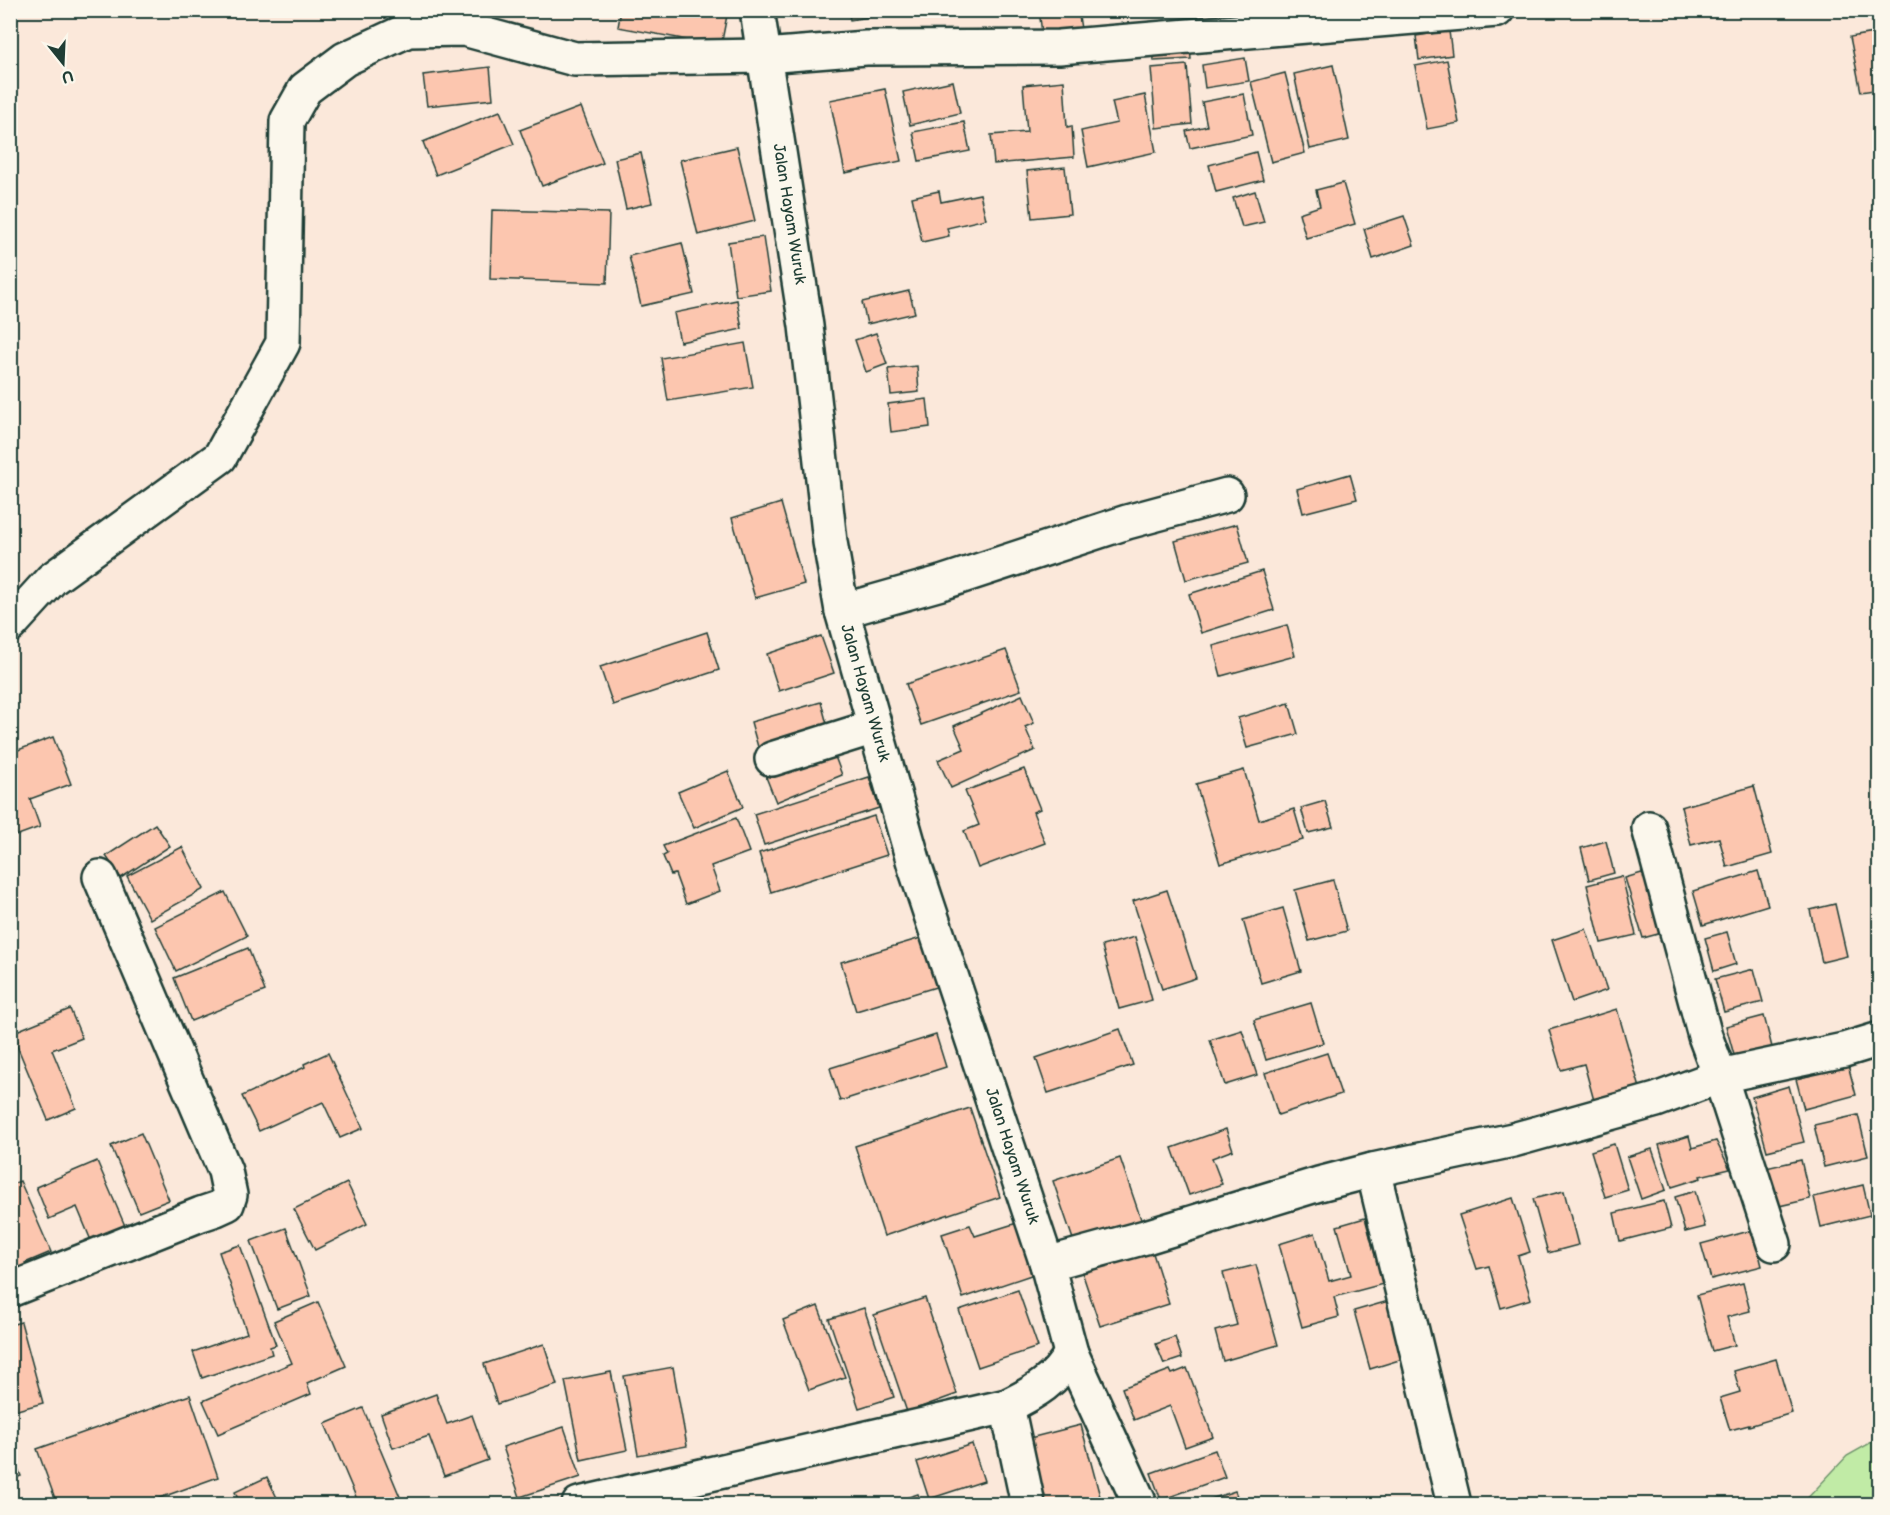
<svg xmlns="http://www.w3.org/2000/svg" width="1890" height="1515" font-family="'Balsamiq Sans',sans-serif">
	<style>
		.green { fill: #c1eba6; stroke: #70946d; stroke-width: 1.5 }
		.building { fill: #fcc6af; stroke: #1f3d34; stroke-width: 1.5 }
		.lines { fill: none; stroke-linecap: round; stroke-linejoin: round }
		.minor-casing { stroke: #1f3d34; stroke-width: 38 }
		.minor { stroke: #fbf7ec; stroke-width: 33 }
		.labels { text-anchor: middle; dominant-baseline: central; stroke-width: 6; stroke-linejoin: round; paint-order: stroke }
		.street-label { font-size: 16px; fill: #1f3d34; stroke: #fbf7ec }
	</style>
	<rect width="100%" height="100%" fill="#fbe8da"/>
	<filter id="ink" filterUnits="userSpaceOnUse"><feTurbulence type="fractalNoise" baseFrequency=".0167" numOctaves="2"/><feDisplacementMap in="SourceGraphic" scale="12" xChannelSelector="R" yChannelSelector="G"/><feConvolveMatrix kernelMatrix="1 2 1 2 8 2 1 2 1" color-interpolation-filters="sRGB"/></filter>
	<g filter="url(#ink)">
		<path class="green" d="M 1879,1438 L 1879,1504 L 1802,1504 L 1847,1456 Z"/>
		<g class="building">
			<path d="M 621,10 L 728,10 L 721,46 L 618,27 Z"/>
			<path d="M 848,10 L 901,10 L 902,12 L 850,20 Z"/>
			<path d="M 1039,10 L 1078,10 L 1082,35 L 1043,41 Z"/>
			<path d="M 1449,31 L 1452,55 L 1419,60 L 1416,36 Z"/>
			<path d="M 1880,32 L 1880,89 L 1861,92 L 1850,37 Z"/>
			<path d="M 1189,40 L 1191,59 L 1154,61 L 1153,43 Z"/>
			<path d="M 1245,58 L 1249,81 L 1205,88 L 1202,65 Z"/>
			<path d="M 1447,60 L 1459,123 L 1427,129 L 1415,66 Z"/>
			<path d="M 1187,65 L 1192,124 L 1156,128 L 1151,68 Z"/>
			<path d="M 1333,65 L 1349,140 L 1310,149 L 1294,74 Z"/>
			<path d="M 490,67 L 493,99 L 427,106 L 423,75 Z"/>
			<path d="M 1285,73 L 1305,153 L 1271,162 L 1251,82 Z"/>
			<path d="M 953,81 L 960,113 L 910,125 L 903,92 Z"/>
			<path d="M 1064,81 L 1067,127 L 1072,126 L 1074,157 L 994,164 L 991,135 L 1027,132 L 1023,85 Z"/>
			<path d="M 885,89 L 901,161 L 845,173 L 830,100 Z"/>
			<path d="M 1244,94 L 1252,135 L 1190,148 L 1186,131 L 1207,126 L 1202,102 Z"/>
			<path d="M 1145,95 L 1156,152 L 1088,167 L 1081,131 L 1117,123 L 1112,102 Z"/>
			<path d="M 581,107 L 603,163 L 542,186 L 520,130 Z"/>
			<path d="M 500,111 L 514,144 L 436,175 L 423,142 Z"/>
			<path d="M 964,122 L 970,151 L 919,161 L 913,132 Z"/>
			<path d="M 737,147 L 755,221 L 698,235 L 680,160 Z"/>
			<path d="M 1256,152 L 1263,180 L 1216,192 L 1209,165 Z"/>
			<path d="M 641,153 L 652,203 L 626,209 L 615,159 Z"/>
			<path d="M 1065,167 L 1070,214 L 1032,218 L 1027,171 Z"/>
			<path d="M 1343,183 L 1355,224 L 1306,238 L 1299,213 L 1320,206 L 1316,190 Z"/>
			<path d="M 939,191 L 941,202 L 980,194 L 986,219 L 947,228 L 949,236 L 922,242 L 912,197 Z"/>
			<path d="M 1255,191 L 1264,222 L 1242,227 L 1233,198 Z"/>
			<path d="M 492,210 L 609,213 L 607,283 L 490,279 Z"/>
			<path d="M 1404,216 L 1414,245 L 1373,259 L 1364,229 Z"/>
			<path d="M 763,237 L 771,291 L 736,296 L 728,242 Z"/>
			<path d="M 682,243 L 694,294 L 641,306 L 629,256 Z"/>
			<path d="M 909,291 L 915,313 L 867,324 L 862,302 Z"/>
			<path d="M 737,300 L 742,329 L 680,342 L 674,313 Z"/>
			<path d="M 876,333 L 887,364 L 866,372 L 855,340 Z"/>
			<path d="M 745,343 L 753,387 L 668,401 L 661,358 Z"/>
			<path d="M 917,366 L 919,392 L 891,395 L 888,369 Z"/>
			<path d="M 927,399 L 930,427 L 891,432 L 888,404 Z"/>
			<path d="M 1350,474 L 1357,499 L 1303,513 L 1297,489 Z"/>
			<path d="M 781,503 L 804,584 L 755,598 L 732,518 Z"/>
			<path d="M 1237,524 L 1248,563 L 1186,580 L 1175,541 Z"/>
			<path d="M 1262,571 L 1274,610 L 1201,633 L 1189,594 Z"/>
			<path d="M 1287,625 L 1295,656 L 1221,676 L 1213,646 Z"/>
			<path d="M 707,632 L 719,670 L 613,705 L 600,667 Z"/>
			<path d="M 821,636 L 834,673 L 779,691 L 767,654 Z"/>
			<path d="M 1006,650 L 1021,690 L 921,725 L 906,684 Z"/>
			<path d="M 1022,695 L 1034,723 L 1025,727 L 1035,750 L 951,788 L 938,760 L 964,749 L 954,726 Z"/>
			<path d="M 821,702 L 828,728 L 758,747 L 751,722 Z"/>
			<path d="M 1289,703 L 1298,734 L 1247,748 L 1238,718 Z"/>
			<path d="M 53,737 L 71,784 L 30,799 L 40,827 L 10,838 L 10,753 Z"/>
			<path d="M 831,746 L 842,775 L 776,802 L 764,772 Z"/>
			<path d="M 1024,769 L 1040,809 L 1033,812 L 1045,843 L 978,868 L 964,831 L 979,825 L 965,791 Z"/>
			<path d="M 1244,770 L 1259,820 L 1294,809 L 1303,840 L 1220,864 L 1196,784 Z"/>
			<path d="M 728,771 L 743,807 L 694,828 L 678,792 Z"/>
			<path d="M 869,777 L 879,808 L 764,845 L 754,814 Z"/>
			<path d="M 1754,786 L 1772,854 L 1727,867 L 1719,838 L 1691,845 L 1681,807 Z"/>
			<path d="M 1325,801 L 1333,827 L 1308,833 L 1301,808 Z"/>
			<path d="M 874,816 L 887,855 L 771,892 L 759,853 Z"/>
			<path d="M 736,818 L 749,852 L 711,866 L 720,891 L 686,904 L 675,874 L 671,875 L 663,856 L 667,854 L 663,846 Z"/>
			<path d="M 155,824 L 170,846 L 121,878 L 106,856 Z"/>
			<path d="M 1606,841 L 1614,873 L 1589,880 L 1581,848 Z"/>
			<path d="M 182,847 L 204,889 L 150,919 L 127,876 Z"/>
			<path d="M 1655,869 L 1673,930 L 1643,938 L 1625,878 Z"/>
			<path d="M 1758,871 L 1768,905 L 1703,925 L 1693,891 Z"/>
			<path d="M 1622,876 L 1636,935 L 1601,943 L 1587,885 Z"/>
			<path d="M 1333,880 L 1347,931 L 1309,941 L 1295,890 Z"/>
			<path d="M 1167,890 L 1196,978 L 1162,989 L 1133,901 Z"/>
			<path d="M 225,892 L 247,936 L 176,971 L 155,927 Z"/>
			<path d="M 1835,904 L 1847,956 L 1822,962 L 1810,910 Z"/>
			<path d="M 1283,908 L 1301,971 L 1261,983 L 1243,920 Z"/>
			<path d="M 1586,929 L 1607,990 L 1572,1002 L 1552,940 Z"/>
			<path d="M 1727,932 L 1736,964 L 1714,971 L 1705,938 Z"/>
			<path d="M 1135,937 L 1152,1000 L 1119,1009 L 1102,946 Z"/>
			<path d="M 921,938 L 936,987 L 856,1011 L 841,962 Z"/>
			<path d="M 248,948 L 265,991 L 191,1021 L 174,978 Z"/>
			<path d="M 1754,969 L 1763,1002 L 1724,1012 L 1715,979 Z"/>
			<path d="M 1311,1003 L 1323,1043 L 1266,1060 L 1254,1020 Z"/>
			<path d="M 70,1009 L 82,1038 L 52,1050 L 76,1108 L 48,1120 L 15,1041 L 18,1041 L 14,1032 Z"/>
			<path d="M 1617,1009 L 1642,1095 L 1596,1108 L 1584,1064 L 1561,1070 L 1549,1030 Z"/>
			<path d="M 1764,1016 L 1774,1055 L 1737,1066 L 1726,1026 Z"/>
			<path d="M 1120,1029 L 1133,1065 L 1048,1093 L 1036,1058 Z"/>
			<path d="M 1242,1030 L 1257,1075 L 1225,1085 L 1210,1040 Z"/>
			<path d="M 936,1035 L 946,1067 L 840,1101 L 830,1068 Z"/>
			<path d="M 328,1053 L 363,1128 L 340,1138 L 323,1102 L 259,1131 L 242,1096 L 305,1067 L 304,1064 Z"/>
			<path d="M 1327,1053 L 1341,1094 L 1278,1115 L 1265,1073 Z"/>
			<path d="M 1848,1065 L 1856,1095 L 1804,1109 L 1796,1079 Z"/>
			<path d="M 1789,1086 L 1804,1142 L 1767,1151 L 1752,1097 Z"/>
			<path d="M 970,1108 L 1000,1197 L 884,1236 L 855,1146 Z"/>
			<path d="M 1858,1115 L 1868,1156 L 1824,1167 L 1814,1125 Z"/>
			<path d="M 1226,1129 L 1233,1150 L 1212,1158 L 1222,1184 L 1189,1195 L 1172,1148 Z"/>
			<path d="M 141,1133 L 169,1200 L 139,1212 L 111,1146 Z"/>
			<path d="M 1689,1136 L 1692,1148 L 1716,1141 L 1730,1169 L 1700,1176 L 1701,1178 L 1672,1187 L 1659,1145 Z"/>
			<path d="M 1614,1144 L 1628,1190 L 1605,1197 L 1591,1151 Z"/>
			<path d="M 1652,1149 L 1666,1190 L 1641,1199 L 1627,1157 Z"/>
			<path d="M 1120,1158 L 1144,1228 L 1077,1251 L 1053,1181 Z"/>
			<path d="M 1801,1160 L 1810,1199 L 1766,1209 L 1757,1170 Z"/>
			<path d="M 97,1161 L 129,1235 L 95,1250 L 77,1207 L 49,1219 L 36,1187 Z"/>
			<path d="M 20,1181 L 51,1252 L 25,1263 L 31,1276 L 10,1285 L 10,1185 Z"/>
			<path d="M 347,1183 L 367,1224 L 315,1250 L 294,1209 Z"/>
			<path d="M 1863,1185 L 1870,1215 L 1821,1227 L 1814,1197 Z"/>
			<path d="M 1564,1191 L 1578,1245 L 1548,1253 L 1533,1199 Z"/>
			<path d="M 1695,1191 L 1705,1227 L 1685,1232 L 1675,1197 Z"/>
			<path d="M 1513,1198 L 1530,1252 L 1518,1256 L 1531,1299 L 1501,1308 L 1489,1266 L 1477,1269 L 1459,1215 Z"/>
			<path d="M 1664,1201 L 1671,1228 L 1620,1241 L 1614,1213 Z"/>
			<path d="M 1365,1218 L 1383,1284 L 1334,1297 L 1339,1317 L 1302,1327 L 1279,1244 L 1315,1233 L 1329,1281 L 1351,1275 L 1337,1226 Z"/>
			<path d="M 1017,1223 L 1034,1274 L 963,1298 L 942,1234 L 970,1225 L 975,1236 Z"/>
			<path d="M 286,1228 L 311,1296 L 277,1309 L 251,1241 Z"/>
			<path d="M 1753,1230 L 1762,1266 L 1711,1279 L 1701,1244 Z"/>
			<path d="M 240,1245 L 276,1345 L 270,1347 L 272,1354 L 202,1378 L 193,1352 L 247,1333 L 219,1252 Z"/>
			<path d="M 1152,1250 L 1169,1304 L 1100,1326 L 1082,1272 Z"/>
			<path d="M 1256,1265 L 1278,1345 L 1223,1361 L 1215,1331 L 1237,1325 L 1223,1273 Z"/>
			<path d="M 1743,1283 L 1750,1311 L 1727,1317 L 1735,1345 L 1712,1351 L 1697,1295 Z"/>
			<path d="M 1018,1290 L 1038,1347 L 978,1367 L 959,1310 Z"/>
			<path d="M 925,1298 L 957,1394 L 907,1412 L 874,1315 Z"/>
			<path d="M 1392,1300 L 1409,1357 L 1370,1369 L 1354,1311 Z"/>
			<path d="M 318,1302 L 346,1366 L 307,1383 L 311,1394 L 218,1434 L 203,1401 L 292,1363 L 274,1321 Z"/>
			<path d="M 818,1306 L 845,1377 L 809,1390 L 783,1320 Z"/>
			<path d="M 864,1308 L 894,1397 L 859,1408 L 829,1319 Z"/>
			<path d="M 21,1322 L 43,1403 L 10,1412 L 10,1325 Z"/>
			<path d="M 1175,1337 L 1182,1358 L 1164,1364 L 1156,1344 Z"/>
			<path d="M 544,1344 L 557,1385 L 497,1404 L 484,1364 Z"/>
			<path d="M 1776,1359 L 1792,1413 L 1749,1426 L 1749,1425 L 1730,1430 L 1720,1398 L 1740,1392 L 1734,1371 Z"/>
			<path d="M 673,1367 L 687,1446 L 638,1455 L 624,1376 Z"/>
			<path d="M 1187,1368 L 1213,1437 L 1185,1447 L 1170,1406 L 1134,1420 L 1122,1388 L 1170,1370 L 1172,1374 Z"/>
			<path d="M 611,1372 L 627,1450 L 581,1460 L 565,1381 Z"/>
			<path d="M 436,1394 L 447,1424 L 472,1415 L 488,1460 L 444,1476 L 429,1436 L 393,1448 L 381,1414 Z"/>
			<path d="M 190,1395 L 218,1477 L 154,1500 L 156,1504 L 57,1504 L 37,1449 Z"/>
			<path d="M 363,1408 L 403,1504 L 359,1504 L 325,1424 Z"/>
			<path d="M 1081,1425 L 1102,1504 L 1034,1504 L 1018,1441 Z"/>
			<path d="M 564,1427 L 581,1477 L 520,1497 L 503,1447 Z"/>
			<path d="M 972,1444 L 984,1481 L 929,1499 L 917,1462 Z"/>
			<path d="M 10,1449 L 21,1476 L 10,1480 Z"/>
			<path d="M 1215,1450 L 1225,1477 L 1161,1500 L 1151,1473 Z"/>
			<path d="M 267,1477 L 280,1504 L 240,1504 L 235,1492 Z"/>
			<path d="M 1235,1491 L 1240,1504 L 1196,1504 Z"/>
			<path d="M 918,1494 L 922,1504 L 898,1504 L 897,1501 Z"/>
		</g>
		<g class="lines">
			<defs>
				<g id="minor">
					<path d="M 757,10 L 806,326 L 830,542 L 842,611 L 915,867 L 1047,1264 L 1071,1353 L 1140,1504"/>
					<path d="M 842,611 L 941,583 L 1127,522 L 1227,495"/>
					<path d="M 10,625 L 52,579 L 220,457 L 283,343 L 287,121 L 305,89 L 345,59 L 408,30 L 464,29 L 575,59 L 764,56 L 866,48 L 1059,47 L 1497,10"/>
					<path d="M 772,759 L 874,727"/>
					<path d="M 1649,828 L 1705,1036 L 1720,1076 L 1774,1244"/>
					<path d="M 1373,1170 L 1454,1504"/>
					<path d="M 1047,1264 L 1149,1236 L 1319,1184 L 1373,1170 L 1513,1140 L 1656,1100 L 1720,1076 L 1844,1050 L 1880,1039"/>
					<path d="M 10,1290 L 201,1214 L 216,1209 L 227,1204 L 230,1195 L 225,1171 L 100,877"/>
					<path d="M 1007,1406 L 1028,1504"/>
					<path d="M 579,1504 L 1007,1406 C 1034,1393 1057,1380 1071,1353"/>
				</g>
			</defs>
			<use href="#minor" class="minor-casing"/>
			<use href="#minor" class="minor"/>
		</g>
	</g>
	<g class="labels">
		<g class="street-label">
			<text transform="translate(789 214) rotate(81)">Jalan Hayam Wuruk</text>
			<text transform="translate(865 693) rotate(74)">Jalan Hayam Wuruk</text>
			<text transform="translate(1012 1156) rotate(72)">Jalan Hayam Wuruk</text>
		</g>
	</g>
	<rect width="1890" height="1515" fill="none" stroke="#fbf7ec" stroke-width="36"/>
	<rect x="18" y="18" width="1854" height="1479" fill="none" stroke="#1f3d34" stroke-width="2" filter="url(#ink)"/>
	<g transform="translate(63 63) rotate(162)" stroke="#fbf7ec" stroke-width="4.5" paint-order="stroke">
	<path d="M0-4.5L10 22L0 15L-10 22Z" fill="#1f3d34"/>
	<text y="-9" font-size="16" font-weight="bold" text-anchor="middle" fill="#1f3d34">U</text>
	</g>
</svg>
